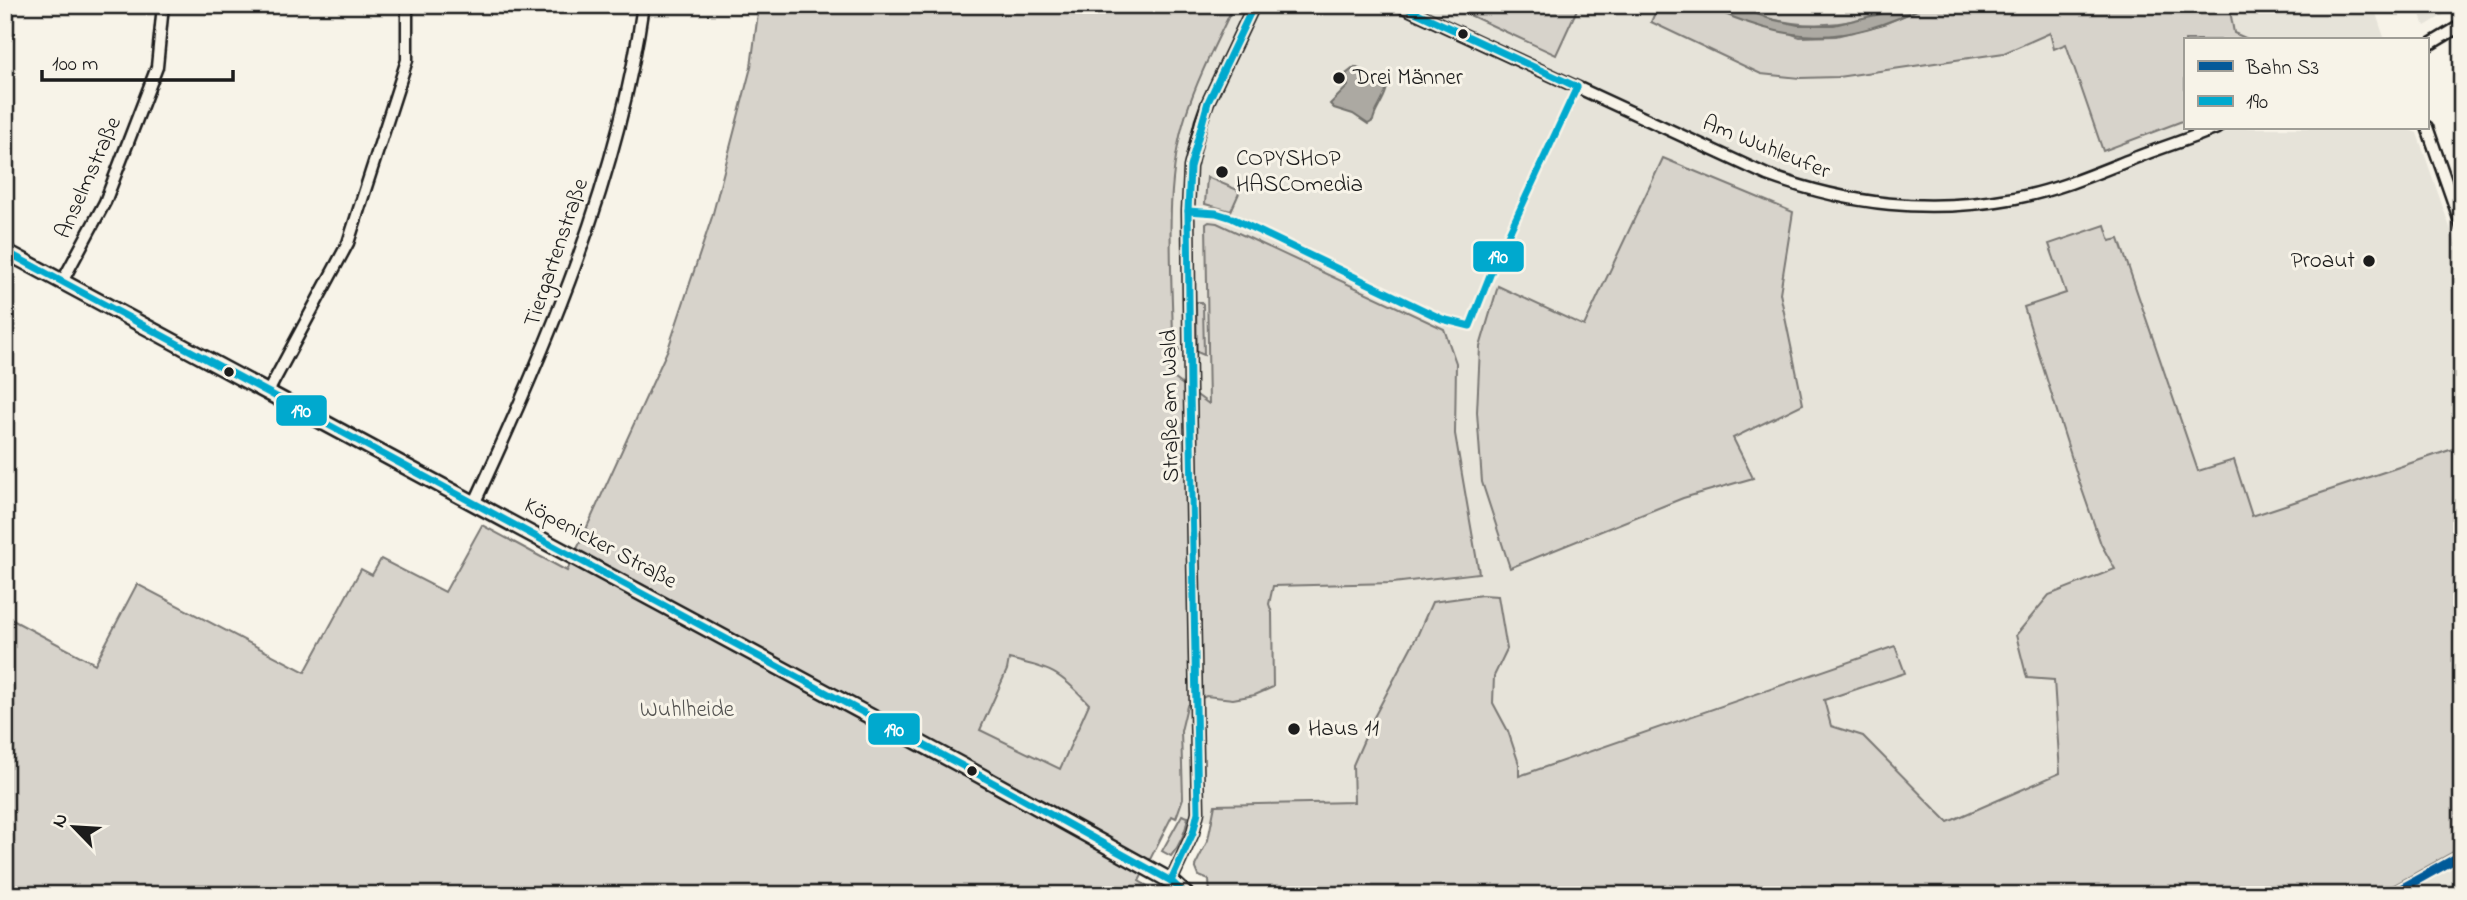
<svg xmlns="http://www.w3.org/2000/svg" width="2467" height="900" font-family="'Indie Flower',sans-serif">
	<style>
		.built { fill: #e6e3d9 }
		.green { fill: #d7d3cb; stroke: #7a7874; stroke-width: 2; fill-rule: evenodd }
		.water { fill: #aca9a2; stroke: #72716c; stroke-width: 2 }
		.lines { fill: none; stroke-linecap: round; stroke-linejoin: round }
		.street-casing { stroke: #1c1c1c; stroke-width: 15 }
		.secondary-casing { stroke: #1c1c1c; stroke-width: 19 }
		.street { stroke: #f7f3e8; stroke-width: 10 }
		.secondary { stroke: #f7f3e8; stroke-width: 14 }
		.bus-1-casing { stroke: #f7f3e8; stroke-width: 12 }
		.bus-1 { stroke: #00a9ce; stroke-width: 7 }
		.rail-1-casing { stroke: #f7f3e8; stroke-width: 14 }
		.rail-1 { stroke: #055a99; stroke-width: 9 }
		.bus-dot { fill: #1c1c1c; stroke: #f7f3e8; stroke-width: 2.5 }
		.labels { text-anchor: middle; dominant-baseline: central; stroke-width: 6; stroke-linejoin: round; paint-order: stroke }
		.poi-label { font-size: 23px; fill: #1c1c1c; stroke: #f7f3e8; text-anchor: start }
		.street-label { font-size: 23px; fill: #1c1c1c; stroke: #f7f3e8 }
		.park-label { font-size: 23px; fill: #545351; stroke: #f7f3e8 }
		.line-badge { stroke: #f7f3e8; stroke-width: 2.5 }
		.badge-label { font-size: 19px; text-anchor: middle; font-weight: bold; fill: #fff }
	</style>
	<rect width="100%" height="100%" fill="#f7f3e8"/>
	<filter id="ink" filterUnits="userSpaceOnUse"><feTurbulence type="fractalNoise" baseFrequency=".0143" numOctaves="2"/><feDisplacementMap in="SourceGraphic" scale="14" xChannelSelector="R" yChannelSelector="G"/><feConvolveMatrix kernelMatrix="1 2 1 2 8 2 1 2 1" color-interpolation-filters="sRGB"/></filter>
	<g filter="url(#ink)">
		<g class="built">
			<path d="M 1183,5 L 1648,5 L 1655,13 L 1651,22 L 1761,74 L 1800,78 L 1838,77 L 2004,53 L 2092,5 L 2373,5 L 2385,40 L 2185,40 L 2185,128 L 2405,128 L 2417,133 L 2462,262 L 2462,314 L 2459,315 L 2462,323 L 2462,446 L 2252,517 L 2053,680 L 2061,773 L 1948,822 L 1863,736 L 1831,726 L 1824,700 L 1905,673 L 1896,646 L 1364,830 L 1216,822 L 1179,814 L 1176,818 L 1172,816 L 1165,831 L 969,732 Z"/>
			<path d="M 2431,5 L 2451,5 L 2453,9 L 2425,26 L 2419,12 Z"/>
			<path d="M 2462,847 L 2462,895 L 2376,895 Z"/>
		</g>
		<g class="green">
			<path d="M 759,5 L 1234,5 C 1217,41 1198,77 1186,114 C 1163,186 1172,266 1173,340 L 1179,350 L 1170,357 L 1167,373 L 1209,404 L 1206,224 L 1209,222 L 1217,223 L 1444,329 L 1456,363 L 1455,434 L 1479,573 L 1393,583 L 1273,586 L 1269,604 L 1272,613 L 1273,687 L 1255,695 L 1233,699 L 1206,696 L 1187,706 L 1181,731 L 1183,798 L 1176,818 L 1172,816 L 1139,881 L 1163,895 L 5,895 L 5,616 L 95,664 L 137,584 L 305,672 L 361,569 L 372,575 L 381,559 L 445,592 L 482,525 L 567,571 L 668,349 L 712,217 L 751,67 ZM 1009,659 C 1051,669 1059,671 1089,704 L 1060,769 L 980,730 L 1007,670 Z"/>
			<path d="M 1448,5 L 1579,5 L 1556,55 Z"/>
			<path d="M 1648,5 L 1709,5 L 1800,37 L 1836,36 L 1884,24 L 1928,5 L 2229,5 L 2234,33 L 2250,40 L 2185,40 L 2185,120 L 2103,151 L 2066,44 L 2054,49 L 2050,33 L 2004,53 L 1838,77 L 1800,78 L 1761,74 L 1651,22 L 1655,13 Z"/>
			<path d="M 1733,5 L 1898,5 C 1846,31 1786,31 1733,5 Z"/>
			<path d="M 1663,158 L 1793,212 L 1780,293 L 1803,404 L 1733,438 L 1753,478 L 1683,498 L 1510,568 L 1482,482 L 1477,412 L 1480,347 L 1498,286 L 1584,326 Z"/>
			<path d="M 1207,177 L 1240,191 L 1231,211 L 1205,204 Z"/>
			<path d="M 2105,225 L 2110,241 L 2119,239 L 2198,471 L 2234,460 L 2252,516 L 2462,446 L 2462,847 L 2376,895 L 1210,895 L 1209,880 L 1199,876 L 1195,866 L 1208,840 L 1215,805 L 1354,802 L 1353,765 L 1373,719 L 1418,634 L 1432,602 L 1482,595 L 1498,596 L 1507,649 L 1494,676 L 1493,703 L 1508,731 L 1519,764 L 1519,776 L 1895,646 L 1905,673 L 1824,700 L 1831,726 L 1863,736 L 1948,822 L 2060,773 L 2054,680 L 2027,678 L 2016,635 L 2049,595 L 2115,569 L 2101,544 L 2078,478 L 2024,307 L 2066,293 L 2049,244 Z"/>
			<path d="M 1201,302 L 1203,304 L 1204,355 L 1197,352 L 1196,302 Z"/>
			<path d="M 1182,815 L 1188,817 C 1186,831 1180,845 1171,856 L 1162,851 Z"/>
		</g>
		<g class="water">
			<path d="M 1704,5 L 1733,5 L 1770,19 L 1798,25 L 1834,25 L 1880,14 L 1898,5 L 1927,5 C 1841,48 1790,44 1704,5 Z"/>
			<path d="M 1355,67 C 1360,69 1365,74 1370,76 C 1374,78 1378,77 1382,79 C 1396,87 1374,109 1373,121 L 1368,124 L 1353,114 L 1334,108 L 1330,104 L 1348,86 L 1346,74 Z"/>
		</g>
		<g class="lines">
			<defs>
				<g id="street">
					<path d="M 1399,5 L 1767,175 C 1850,205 1927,214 2015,198 C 2055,191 2094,174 2132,159 C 2160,148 2189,139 2217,128"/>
					<path d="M 2427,46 L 2462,25"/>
					<path d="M 2427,127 L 2462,227"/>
					<path d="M 62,282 L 105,202 L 157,67 L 163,5"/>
					<path d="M 268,392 L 348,243 L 407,60 L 407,5"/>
					<path d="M 475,502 C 548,345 619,178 643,5"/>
					<path d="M 1171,881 L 1193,833 L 1198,812 L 1190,390 L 1188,211 L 1190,167 L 1201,122 L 1208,102 L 1254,5"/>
				</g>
				<path id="secondary" d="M 5,251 L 972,771 L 1171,881 L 1186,895"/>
			</defs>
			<use href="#street" class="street-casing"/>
			<use href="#secondary" class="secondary-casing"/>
			<use href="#street" class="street"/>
			<use href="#secondary" class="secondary"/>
			<defs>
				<g id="bus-1">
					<path d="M 1188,211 L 1216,213 L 1232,218 L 1442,319 L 1470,326 L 1492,270 L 1577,87 L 1400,5"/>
					<path d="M 5,251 L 972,771 L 1171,881 L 1186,895"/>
					<path d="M 1171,881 L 1193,833 L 1198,812 L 1190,390 L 1188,211 L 1190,167 L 1208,102 L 1254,5"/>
				</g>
			</defs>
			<use href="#bus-1" class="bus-1-casing"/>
			<use href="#bus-1" class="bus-1"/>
			<defs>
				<path id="rail-1" d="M 2390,895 L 2462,855"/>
			</defs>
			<use href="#rail-1" class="rail-1-casing"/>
			<use href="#rail-1" class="rail-1"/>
		</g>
	</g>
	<g class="bus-dot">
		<circle cx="1463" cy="34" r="6"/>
		<circle cx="1339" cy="78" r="7"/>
		<circle cx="1222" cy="172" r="7"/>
		<circle cx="2369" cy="261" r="7"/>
		<circle cx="229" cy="372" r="6"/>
		<circle cx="1294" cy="729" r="7"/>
		<circle cx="972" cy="771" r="6"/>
	</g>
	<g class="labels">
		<g class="poi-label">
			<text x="1353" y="78">Drei Männer</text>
			<text x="1236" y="159">COPYSHOP<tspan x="1236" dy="26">HASCOmedia</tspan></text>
			<text x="2355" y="261" text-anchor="end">Proaut</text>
			<text x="1308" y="729">Haus 11</text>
		</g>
		<g class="street-label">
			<text transform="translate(1766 148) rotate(22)">Am Wuhleufer</text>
			<text transform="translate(89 178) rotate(-66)">Anselmstraße</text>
			<text transform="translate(557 253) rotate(-71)">Tiergartenstraße</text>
			<text transform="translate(1171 406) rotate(-91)">Straße am Wald</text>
			<text transform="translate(600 544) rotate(28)">Köpenicker Straße</text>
		</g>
		<g class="park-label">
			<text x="687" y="710">Wuhlheide</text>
		</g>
	</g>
	<g class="line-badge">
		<rect x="1472" y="240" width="53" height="33" rx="7" fill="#00a9ce"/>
		<rect x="275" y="394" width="53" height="33" rx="7" fill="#00a9ce"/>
		<rect x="867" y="712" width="54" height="34" rx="7" fill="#00a9ce"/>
	</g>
	<g class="badge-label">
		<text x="1498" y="263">190</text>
		<text x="301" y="417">190</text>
		<text x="894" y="736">190</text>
	</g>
	<rect width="2467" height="900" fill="none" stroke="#f7f3e8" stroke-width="28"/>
	<rect x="14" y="14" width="2439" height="872" fill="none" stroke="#1c1c1c" stroke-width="2.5" filter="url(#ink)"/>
	<rect x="2184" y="38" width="245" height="91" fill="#f7f3e8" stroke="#9f9d96" stroke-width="2"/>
	<rect x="2198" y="61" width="35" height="10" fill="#055a99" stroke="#9f9d96" stroke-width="2"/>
	<text x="2246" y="74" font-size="21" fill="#1c1c1c">Bahn S3</text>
	<rect x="2198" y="96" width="35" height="10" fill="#00a9ce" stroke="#9f9d96" stroke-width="2"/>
	<text x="2246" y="108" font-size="21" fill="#1c1c1c">190</text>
	<g transform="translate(74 827) rotate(295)" stroke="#f7f3e8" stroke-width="5" paint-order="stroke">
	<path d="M0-5L12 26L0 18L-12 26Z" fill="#1c1c1c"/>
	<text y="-10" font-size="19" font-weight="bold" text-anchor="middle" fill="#1c1c1c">N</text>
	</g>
	<path d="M42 70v10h191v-10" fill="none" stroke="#1c1c1c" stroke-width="3.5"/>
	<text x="52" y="70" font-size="21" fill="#1c1c1c" stroke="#f7f3e8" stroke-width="5" paint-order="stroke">100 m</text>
</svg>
